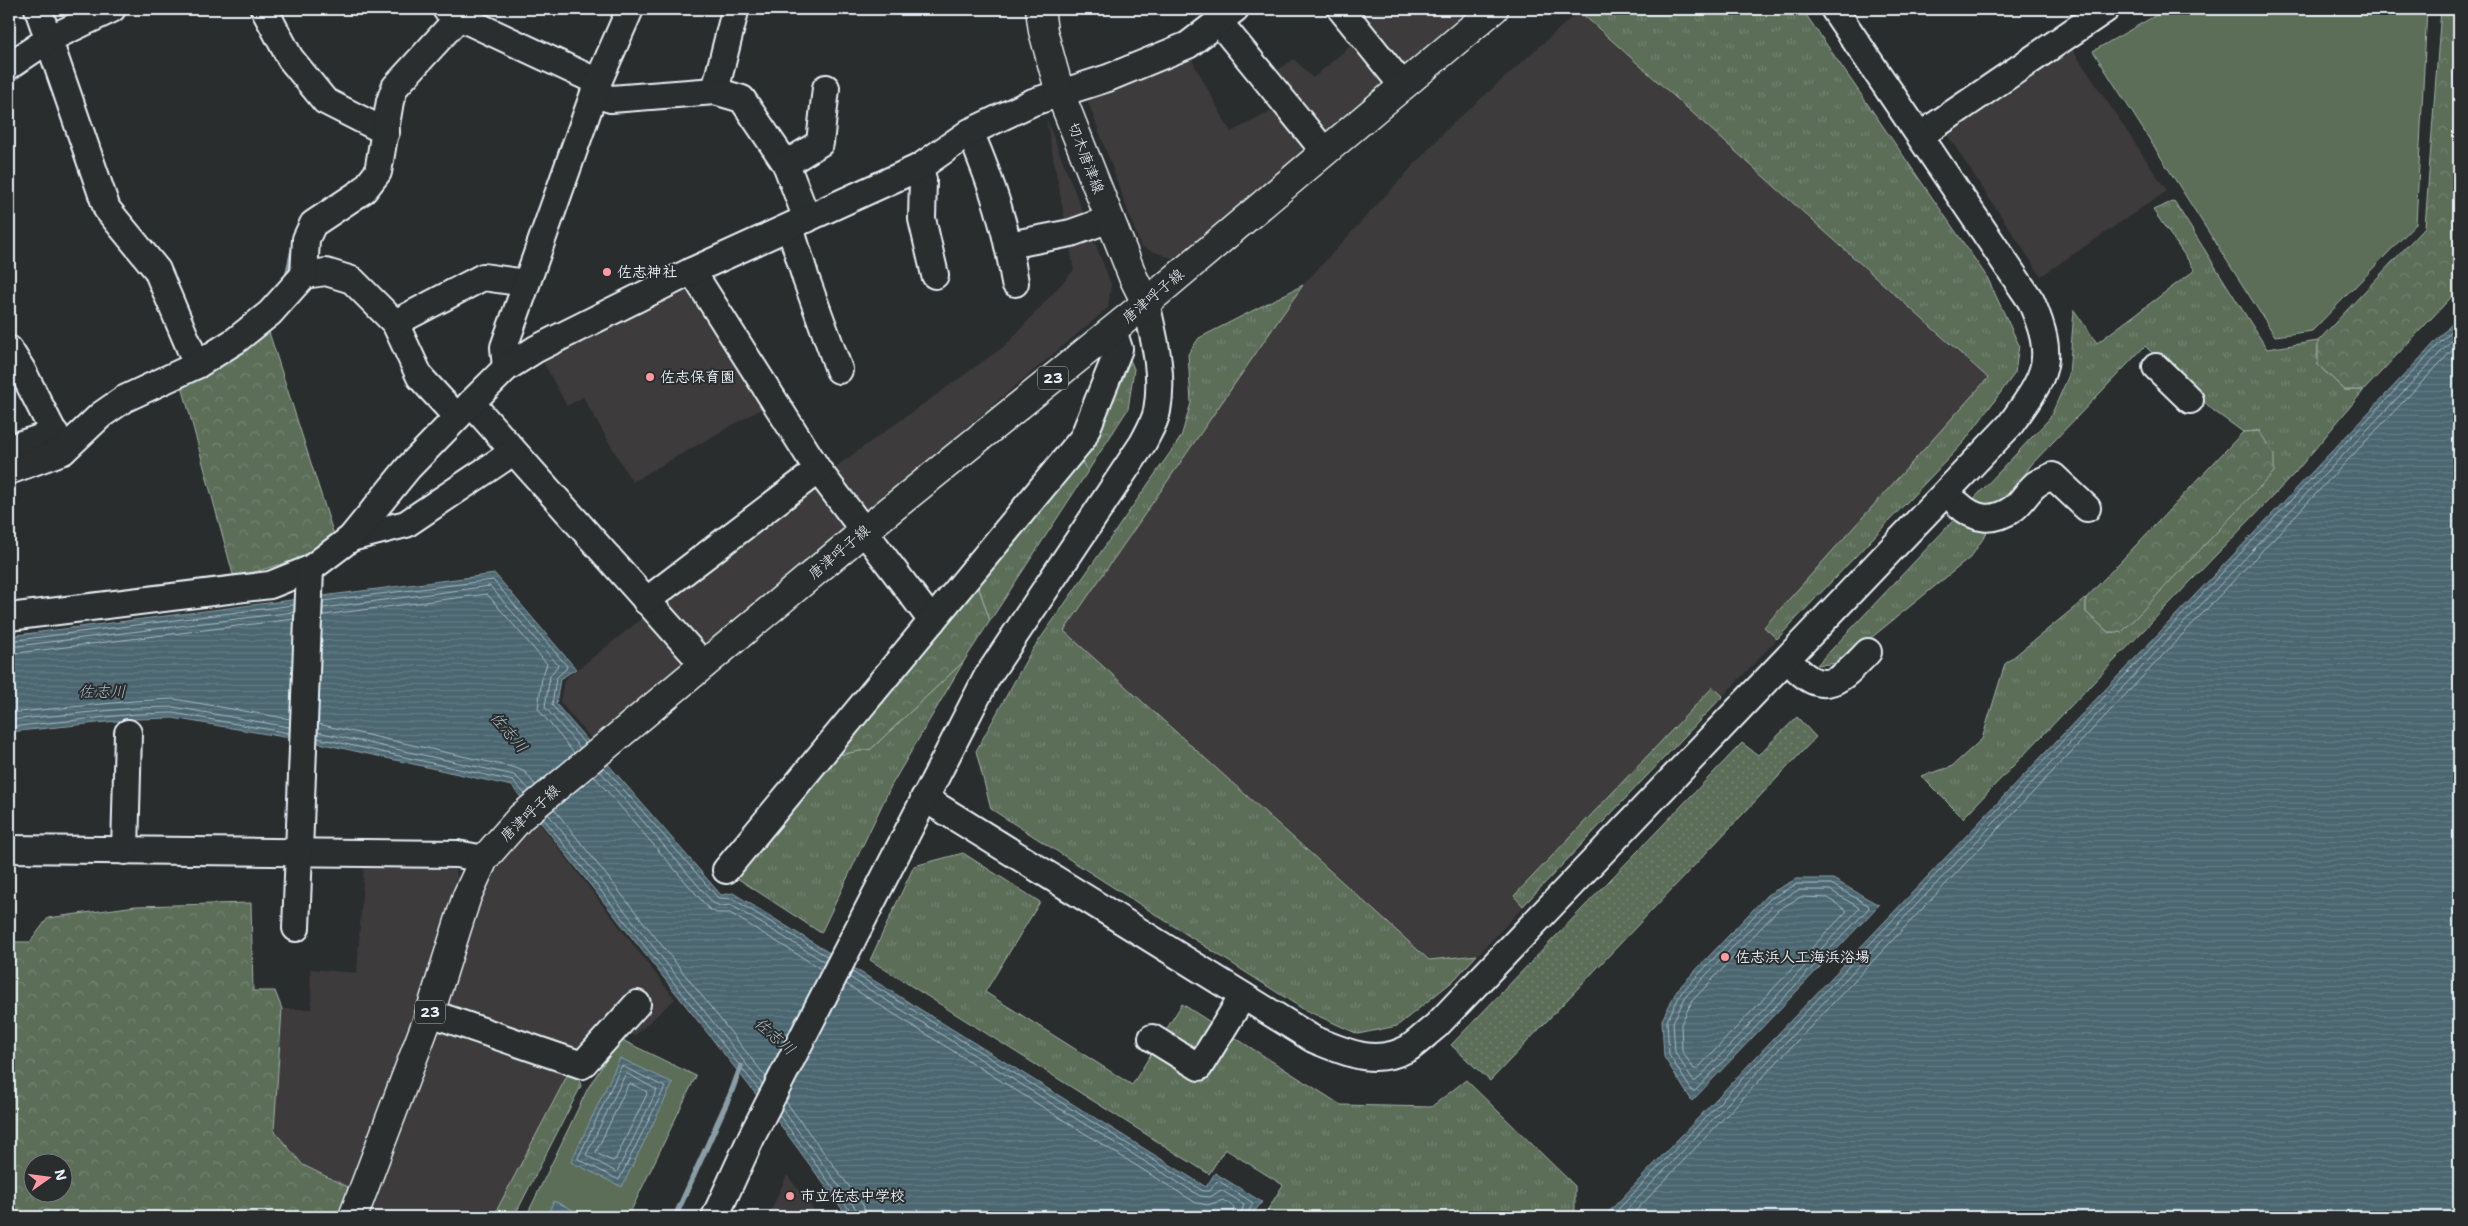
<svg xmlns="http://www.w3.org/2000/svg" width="2468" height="1226" font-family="'Shantell Sans','Klee One',sans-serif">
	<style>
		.built { fill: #3e3b3a }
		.grass { fill: url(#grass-tufts); stroke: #a2b0a8 }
		.forest { fill: url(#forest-crowns); stroke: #a2b0a8; fill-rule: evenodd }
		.garden { fill: url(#garden-dots); stroke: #a2b0a8 }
		.pitch { fill: #5b6e59; stroke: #a2b0a8 }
		.water { fill: url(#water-rules); stroke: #8a9ea6 }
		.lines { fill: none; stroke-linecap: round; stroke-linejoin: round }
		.shore { stroke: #a9b9c2; stroke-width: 1 }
		.stream { stroke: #8a9ea6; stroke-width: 5.5 }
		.minor-casing { stroke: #e8f1f8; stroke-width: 30 }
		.major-casing { stroke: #e8f1f8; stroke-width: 31 }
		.minor { stroke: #2a2d2e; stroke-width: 26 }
		.major { stroke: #2a2d2e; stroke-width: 28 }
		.poi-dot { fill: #ff9aa2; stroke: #2a2d2e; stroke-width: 2 }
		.labels { text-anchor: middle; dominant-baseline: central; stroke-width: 4; stroke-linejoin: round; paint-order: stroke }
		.shield { fill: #2a2d2e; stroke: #afb6bb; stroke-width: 1 }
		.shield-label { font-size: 14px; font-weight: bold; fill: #e8f1f8 }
		.street-label { font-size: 15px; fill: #e8f1f8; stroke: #2a2d2e }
		.poi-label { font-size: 15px; font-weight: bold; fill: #e8f1f8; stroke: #2a2d2e; text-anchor: start }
		.water-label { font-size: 16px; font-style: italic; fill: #a9b9c2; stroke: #2a2d2e }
	</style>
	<defs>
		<pattern id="grass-tufts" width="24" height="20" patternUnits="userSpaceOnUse" patternTransform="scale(1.25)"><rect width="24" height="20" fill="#5b6e59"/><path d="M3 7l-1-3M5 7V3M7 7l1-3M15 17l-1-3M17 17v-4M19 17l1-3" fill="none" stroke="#738372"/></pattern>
		<pattern id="forest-crowns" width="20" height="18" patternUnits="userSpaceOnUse" patternTransform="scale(1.25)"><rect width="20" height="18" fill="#5b6e59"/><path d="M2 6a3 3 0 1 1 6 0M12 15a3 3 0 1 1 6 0" fill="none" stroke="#738372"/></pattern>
		<pattern id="garden-dots" width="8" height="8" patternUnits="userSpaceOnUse" patternTransform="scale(1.25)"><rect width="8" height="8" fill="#5b6e59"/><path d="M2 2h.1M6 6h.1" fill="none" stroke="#738372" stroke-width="1.8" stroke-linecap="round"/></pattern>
		<pattern id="water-rules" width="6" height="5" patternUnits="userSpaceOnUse" patternTransform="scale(1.25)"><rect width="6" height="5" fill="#4b6670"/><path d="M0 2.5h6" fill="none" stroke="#657c85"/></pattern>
	</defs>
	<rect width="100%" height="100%" fill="#2a2d2e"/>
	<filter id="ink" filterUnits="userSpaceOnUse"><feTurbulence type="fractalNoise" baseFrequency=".02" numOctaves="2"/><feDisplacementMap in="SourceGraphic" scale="10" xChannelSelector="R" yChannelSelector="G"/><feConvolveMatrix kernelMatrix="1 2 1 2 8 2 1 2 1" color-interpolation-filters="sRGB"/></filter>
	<g filter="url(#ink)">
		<g class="built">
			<path d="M 1346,9 L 1476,9 L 1174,259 L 1141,247 L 1085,93 L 1187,51 L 1231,132 L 1288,103 L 1266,78 L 1294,59 L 1313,78 L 1365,33 Z"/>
			<path d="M 1579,11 L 2002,391 L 1964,442 L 1453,981 L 1064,631 L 1303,285 L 1447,129 Z"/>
			<path d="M 2070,46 L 2167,191 L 2041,276 L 1944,130 Z"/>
			<path d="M 1046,118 L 1111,284 L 1108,308 L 593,741 L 560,702 L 564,680 L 831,470 L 1006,345 L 1074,270 Z"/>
			<path d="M 691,283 L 768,405 L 632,482 L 583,397 L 567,406 L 540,356 Z"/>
			<path d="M 537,820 L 675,999 L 634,1036 L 608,1025 L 568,1074 L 493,1217 L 362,1217 L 481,890 L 495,861 Z"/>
			<path d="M 364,863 L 453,864 L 459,880 L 435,961 L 352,1189 L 303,1165 L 273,1131 L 282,1009 L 312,1009 L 310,969 L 357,973 Z"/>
			<path d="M 787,1175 L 819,1217 L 768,1217 Z"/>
		</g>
		<g class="grass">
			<path d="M 1582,9 L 1802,9 L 1987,277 L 2019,345 L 2015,373 L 1964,442 L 1777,639 L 1764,627 L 1988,378 L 1579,11 Z"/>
			<path d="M 2174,201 L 2267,349 L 2318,341 L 2318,365 L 2345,390 L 2364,390 L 2294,474 L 1963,818 L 1921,776 L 1951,767 L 1982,739 L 2005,664 L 2086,598 L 2086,612 L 2108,632 L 2122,632 L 2260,431 L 2243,432 L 2214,411 L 2145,346 L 2031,465 L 1971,557 L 1840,663 L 1817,665 L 2050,418 L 2069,375 L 2074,310 L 2097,343 L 2195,270 L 2153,210 Z"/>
			<path d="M 1303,285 L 1064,631 L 1429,960 L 1477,955 L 1453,981 L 1397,1026 L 1358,1034 L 1303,1009 L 991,809 L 976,751 L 1029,655 L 1181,437 L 1191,403 L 1188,354 L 1199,338 Z"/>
			<path d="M 1079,457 L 1088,471 L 990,621 L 977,583 Z"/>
			<path d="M 964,661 L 891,786 L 821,933 L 737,878 L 837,755 L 871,749 Z"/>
			<path d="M 1713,687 L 1723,696 L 1523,906 L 1514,896 Z"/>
			<path d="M 963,853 L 1040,902 L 985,992 L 1132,1085 L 1182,1004 L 1341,1105 L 1431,1107 L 1466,1080 L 1575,1186 L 1575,1217 L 1282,1217 L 1268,1209 L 1283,1185 L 1225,1149 L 1209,1174 L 870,960 L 914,866 Z"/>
		</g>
		<g class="forest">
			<path d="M 2441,9 L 2459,9 L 2459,289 L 2364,390 L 2345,390 L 2318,365 L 2318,341 L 2425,227 Z"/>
			<path d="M 267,326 L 334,535 L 299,559 L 234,578 L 182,386 Z"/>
			<path d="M 1124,345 L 1134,369 L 1128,409 L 1088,471 L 1079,457 Z"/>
			<path d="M 2259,431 L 2274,454 L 2274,472 L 2122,632 L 2108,632 L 2086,612 L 2086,598 L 2243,432 Z"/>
			<path d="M 977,583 L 990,621 L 964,661 L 871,749 L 837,755 Z"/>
			<path d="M 251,903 L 253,991 L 275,991 L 282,1009 L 274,1131 L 303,1165 L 352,1189 L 342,1217 L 9,1217 L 9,942 L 30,942 L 48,918 L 136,906 ZM 32,1164 L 62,1164 L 62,1194 L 32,1194 Z"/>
			<path d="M 577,1073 L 581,1086 L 514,1217 L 493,1217 L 568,1074 Z"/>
		</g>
		<path class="garden" d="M 1797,717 L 1816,737 L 1490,1081 L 1451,1045 L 1742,743 L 1758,755 Z"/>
		<g class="pitch">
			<path d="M 2167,9 L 2427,9 L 2416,224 L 2312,331 L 2275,336 L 2093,51 Z"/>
			<path d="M 620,1039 L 696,1076 L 628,1217 L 526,1217 L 588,1088 Z"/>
		</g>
		<g class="water">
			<path d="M 2459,316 L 2459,1217 L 1604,1217 L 2427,351 Z"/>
			<path d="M 495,574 L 576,669 L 560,679 L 556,704 L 721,895 L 733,893 L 1206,1187 L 1215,1173 L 1262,1202 L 1250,1217 L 848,1217 L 785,1131 L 512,786 L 319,743 L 173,718 L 136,719 L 9,732 L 9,636 Z"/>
			<path d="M 1796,879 L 1833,879 L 1879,905 L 1692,1101 L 1664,1057 L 1662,1020 L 1677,990 L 1767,895 Z"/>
			<path d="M 620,1058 L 673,1083 L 622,1187 L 571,1162 Z"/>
			<path d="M 554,1201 L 588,1217 L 546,1217 Z"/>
		</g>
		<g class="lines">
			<g class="shore">
				<path d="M 323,601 L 493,580 L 567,666 L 566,669 L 556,678 L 552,705 L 585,744"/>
				<path d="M 323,608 L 490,586 L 558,665 L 550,676 L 545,707 L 580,748"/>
				<path d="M 323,615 L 487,594 L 547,664 L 542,677 L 538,709 L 574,753"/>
				<path d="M 9,641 L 294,605"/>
				<path d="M 9,647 L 294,612"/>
				<path d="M 9,654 L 294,619"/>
				<path d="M 9,713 L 134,701 L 174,699 L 290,719"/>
				<path d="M 9,720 L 135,708 L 174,707 L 289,727"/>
				<path d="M 318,724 L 516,768 L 525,772 L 535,785"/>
				<path d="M 9,727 L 135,714 L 173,713 L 289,733"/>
				<path d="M 318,732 L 514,775 L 530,790"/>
				<path d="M 318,738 L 513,781 L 525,794"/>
				<path d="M 604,767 L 718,898 L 733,899 L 828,957"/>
				<path d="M 600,771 L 713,903 L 720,906 L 731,905 L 825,962"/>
				<path d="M 594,776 L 709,909 L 717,913 L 730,913 L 821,969"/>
				<path d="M 554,809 L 766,1077"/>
				<path d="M 548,814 L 762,1084"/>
				<path d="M 543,818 L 759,1090"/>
				<path d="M 1797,884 L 1831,884 L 1868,905 L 1869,908 L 1695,1091 L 1692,1091 L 1669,1055 L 1667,1021 L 1681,993 L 1770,899 Z"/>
				<path d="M 1799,890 L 1830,890 L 1858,907 L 1859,909 L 1696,1081 L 1693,1081 L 1675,1052 L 1673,1022 L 1686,996 L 1774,904 Z"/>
				<path d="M 1801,897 L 1828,898 L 1847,911 L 1697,1069 L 1694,1069 L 1682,1051 L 1681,1024 L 1692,1001 L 1778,910 Z"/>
				<path d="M 852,972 L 1203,1191 L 1210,1191 L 1216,1182 L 1219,1181 L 1253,1203 L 1246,1217"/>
				<path d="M 849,977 L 1200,1196 L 1210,1197 L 1221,1190 L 1244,1204 L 1240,1217"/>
				<path d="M 846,984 L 1196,1203 L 1208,1205 L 1223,1200 L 1234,1207 L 1233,1217"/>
				<path d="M 622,1066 L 665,1087 L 619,1180 L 578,1159 Z"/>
				<path d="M 628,1074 L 657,1090 L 618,1170 L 616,1172 L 586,1155 L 625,1075 Z"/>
				<path d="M 631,1084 L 646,1091 L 647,1094 L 615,1160 L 612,1161 L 598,1154 L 596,1152 L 628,1085 Z"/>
				<path d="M 786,1102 L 863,1205 L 866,1217"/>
				<path d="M 782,1109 L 856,1209 L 858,1217"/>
				<path d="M 779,1115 L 851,1212 L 852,1217"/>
				<path d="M 1611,1217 L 2459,323"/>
				<path d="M 1620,1217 L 2459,333"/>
				<path d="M 1630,1217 L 2459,343"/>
			</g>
			<g class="stream">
				<path d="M 287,277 L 293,250"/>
				<path d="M 675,1217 L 731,1093 L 741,1066"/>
			</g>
			<defs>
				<g id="minor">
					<path d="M 38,9 L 107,209 L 157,270 L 197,365"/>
					<path d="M 264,9 L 290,58 L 325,101 L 386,132"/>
					<path d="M 446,9 L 459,17 L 598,82"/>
					<path d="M 1341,9 L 1403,86"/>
					<path d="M 1219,22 L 1325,152"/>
					<path d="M 9,66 L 49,39 L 112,9"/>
					<path d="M 715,91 L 734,15"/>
					<path d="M 594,94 L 611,99 L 715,91 L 742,99 L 786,164 L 807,219"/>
					<path d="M 970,132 C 992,183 1007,229 1015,283"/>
					<path d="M 1921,135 L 2106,9"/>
					<path d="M 786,164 L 820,143 L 826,88"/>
					<path d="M 920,167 L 923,180 L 922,219 L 935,275"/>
					<path d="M 790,227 L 806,279 L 839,370"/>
					<path d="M 1009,245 L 1071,233 L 1110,219"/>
					<path d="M 692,271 L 818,470 L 932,621"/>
					<path d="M 304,275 L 326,272 L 352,280 L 395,323 L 420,377 L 457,417"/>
					<path d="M 395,323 L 483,277 L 526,283"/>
					<path d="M 9,349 L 22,370 L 63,451"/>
					<path d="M 2156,367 L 2190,400"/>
					<path d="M 506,368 L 504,347 L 598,82 L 630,9"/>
					<path d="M 471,403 L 704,665"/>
					<path d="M 9,448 L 55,433"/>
					<path d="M 9,471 L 63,451 L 101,415 L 124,399 L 197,365 L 235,341 L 270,313 L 304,275 L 306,239 L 313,224 L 364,190 L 378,172 L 390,101 L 395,87 L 459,17"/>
					<path d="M 1958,504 C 1975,520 1993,523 2014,508 C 2022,502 2027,492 2035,485 C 2040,481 2047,479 2053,476 L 2087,508"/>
					<path d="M 351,538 L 406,524 L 513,452"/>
					<path d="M 646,601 L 818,470"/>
					<path d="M 9,617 L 270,585 L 310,569 L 351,538 L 408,468 L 471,403 L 506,368 L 536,349 L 692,271 L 920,167 L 970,132 L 1033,102 L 1108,78 L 1188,45 L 1235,9"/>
					<path d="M 1798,670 C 1828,699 1846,674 1868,652"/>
					<path d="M 924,798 L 1313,1039 C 1345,1052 1375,1067 1409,1048 C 1418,1042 1427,1033 1436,1026 L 2010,425 C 2046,375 2057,361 2031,301 L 1834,9"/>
					<path d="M 9,849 L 457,854 L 484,859"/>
					<path d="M 125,851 L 128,733"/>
					<path d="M 726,870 L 1083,438 L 1119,349 L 1113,330"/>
					<path d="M 296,928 L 310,569"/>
					<path d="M 430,1013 L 582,1065 L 637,1004"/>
					<path d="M 1152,1038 L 1199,1067 L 1243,996"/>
					<path d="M 715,1217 L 752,1136 L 987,677 L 1143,443 C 1148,433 1155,422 1157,411 C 1164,374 1154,338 1146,303"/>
				</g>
				<g id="major">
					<path d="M 1040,9 L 1043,31 L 1060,93 L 1133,277 L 1146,303"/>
					<path d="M 353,1217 L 430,1013 L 467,896 L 484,859 L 521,817 L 863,532 L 1146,303 L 1494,9"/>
				</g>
			</defs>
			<use href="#minor" class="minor-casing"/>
			<use href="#major" class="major-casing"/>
			<use href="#minor" class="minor"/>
			<use href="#major" class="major"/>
		</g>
	</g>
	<g class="poi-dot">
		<circle cx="607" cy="272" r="5"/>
		<circle cx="650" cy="377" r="5"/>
		<circle cx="1725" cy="957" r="5"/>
		<circle cx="790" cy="1196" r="5"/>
	</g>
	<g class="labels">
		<g class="shield">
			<rect x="1038" y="366.5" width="30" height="23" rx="4"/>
			<rect x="415" y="1000.5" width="30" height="23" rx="4"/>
		</g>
		<g class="shield-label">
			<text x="1053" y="378">23</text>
			<text x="430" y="1012">23</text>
		</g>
		<g class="street-label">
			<text transform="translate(1086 158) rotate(69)">切木唐津線</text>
			<text transform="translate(1153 296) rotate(-40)">唐津呼子線</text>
			<text transform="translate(839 552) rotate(-40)">唐津呼子線</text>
			<text transform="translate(530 813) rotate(-43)">唐津呼子線</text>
		</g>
		<g class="poi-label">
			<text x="617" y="272">佐志神社</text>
			<text x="660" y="377">佐志保育園</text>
			<text x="1735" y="957">佐志浜人工海浜浴場</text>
			<text x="800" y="1196">市立佐志中学校</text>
		</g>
		<g class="water-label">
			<text x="102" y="691">佐志川</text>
			<text transform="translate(509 732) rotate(50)">佐志川</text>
			<text transform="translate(775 1036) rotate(41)">佐志川</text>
		</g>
	</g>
	<rect width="2468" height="1226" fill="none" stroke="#2a2d2e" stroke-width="30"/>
	<rect x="15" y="15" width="2438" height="1196" fill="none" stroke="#e8f1f8" stroke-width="2" filter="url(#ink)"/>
	<g transform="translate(48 1178) rotate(76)"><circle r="24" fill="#2a2d2e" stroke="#767b7f"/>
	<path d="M0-4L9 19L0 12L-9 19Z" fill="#ff9aa2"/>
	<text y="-8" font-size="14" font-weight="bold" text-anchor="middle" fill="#e8f1f8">N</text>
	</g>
</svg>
